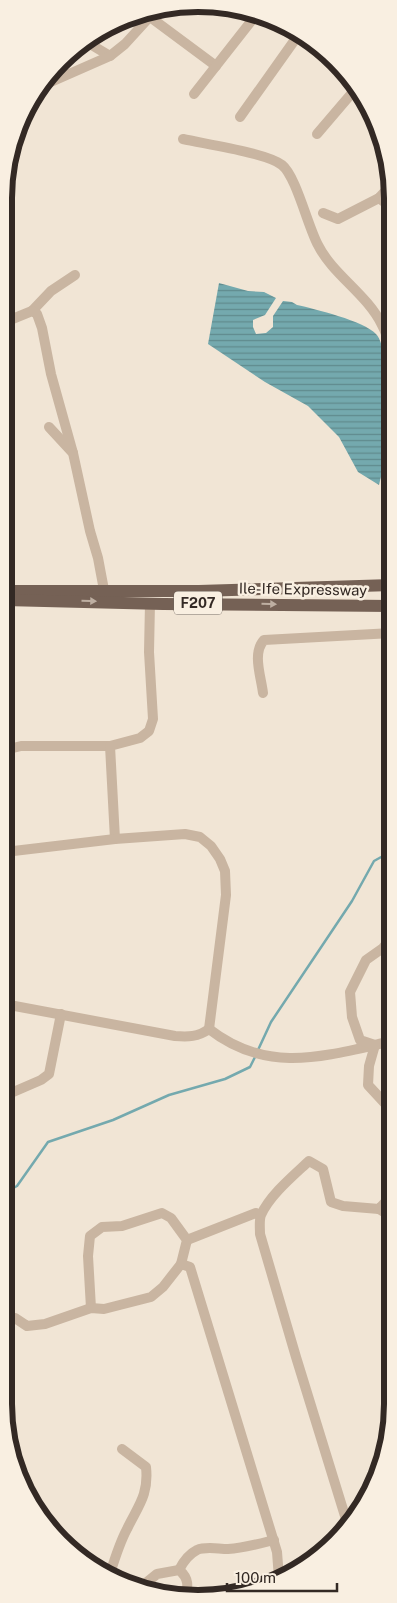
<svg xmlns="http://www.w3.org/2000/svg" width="397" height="1603" font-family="'Public Sans',sans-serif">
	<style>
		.water { fill: url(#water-rules) }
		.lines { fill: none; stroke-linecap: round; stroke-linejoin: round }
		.stream { stroke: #74a9ae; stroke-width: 2.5 }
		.minor { stroke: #c9b5a1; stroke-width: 10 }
		.major { stroke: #756155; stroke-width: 12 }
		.oneway { fill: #beafa2 }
		.labels { text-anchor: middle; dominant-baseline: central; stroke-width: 5; stroke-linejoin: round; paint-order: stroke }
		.shield { fill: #f9efe1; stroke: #6e645d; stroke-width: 1 }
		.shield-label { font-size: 14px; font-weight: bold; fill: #332924 }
		.street-label { font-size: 15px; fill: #332924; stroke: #f9efe1 }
		.rim { fill: none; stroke: #332924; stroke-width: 6 }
	</style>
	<defs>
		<pattern id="water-rules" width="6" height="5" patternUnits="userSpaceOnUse" patternTransform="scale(1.25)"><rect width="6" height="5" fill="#74a9ae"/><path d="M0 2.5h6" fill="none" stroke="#608a8d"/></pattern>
	</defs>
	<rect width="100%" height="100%" fill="#f1e5d5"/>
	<path class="water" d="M 219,283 L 248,291 L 264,292 L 276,298 L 265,315 L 253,320 L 253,327 L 256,334 L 266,333 L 273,327 L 273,316 L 283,301 L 292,302 L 297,305 C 315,309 364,321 376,334 C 390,348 388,426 386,447 C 385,460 382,473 379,485 L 358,472 L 339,437 L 308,406 L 265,382 L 208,344 Z"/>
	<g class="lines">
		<g class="stream">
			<path d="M 258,1050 L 271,1022 L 352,901 L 374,861 L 392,851"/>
			<path d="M 4,1193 L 17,1186 L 48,1142 L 113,1120 L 169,1095 L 225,1079 L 250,1067 L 256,1055"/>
		</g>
		<g class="minor">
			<path d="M 150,17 L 216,66"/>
			<path d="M 85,41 L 110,56"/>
			<path d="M 44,85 L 110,56 L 125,44 L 156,10"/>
			<path d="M 194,94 L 256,15"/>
			<path d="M 240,117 L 299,34"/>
			<path d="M 317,134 L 352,93 L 355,87"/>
			<path d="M 183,139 C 205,144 267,153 282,165 C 296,176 308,227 318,245 C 333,275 367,294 382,325 C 392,343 391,364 392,384"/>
			<path d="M 5,194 L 6,171"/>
			<path d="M 379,198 L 392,208"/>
			<path d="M 323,213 L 338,219 L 379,198 L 392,184"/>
			<path d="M 5,236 L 10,246"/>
			<path d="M 32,311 L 51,291 L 75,275"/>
			<path d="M 5,322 L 32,311 L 37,314 L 42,328 L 51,374 L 73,453"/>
			<path d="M 49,427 L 73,453 L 90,531 L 98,558 L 104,590"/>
			<path d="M 263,693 C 261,676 252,653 264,640 L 392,633"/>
			<path d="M 5,750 L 21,746 L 110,746"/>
			<path d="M 115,839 L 110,746 L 140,738 L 149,731 L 153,719 L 149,652 L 150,603"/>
			<path d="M 5,852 L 115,839 L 185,834 L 200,837 L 211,846 L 220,859 L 225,871 L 226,895 L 209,1029"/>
			<path d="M 4,1004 L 175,1036 C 188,1037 198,1037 209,1029 C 268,1075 325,1056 392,1041"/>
			<path d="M 4,1096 L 41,1080 L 49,1074 L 61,1014"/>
			<path d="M 392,1111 L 368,1085 L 369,1066 L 375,1045 L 360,1040 L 352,1017 L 350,992 L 366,960 L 383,948 L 392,937"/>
			<path d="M 379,1209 L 392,1217"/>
			<path d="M 187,1240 L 256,1213 L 260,1216"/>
			<path d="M 91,1308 L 88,1256 L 90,1236 L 102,1227 L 122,1226 L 162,1213 L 171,1218 L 187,1240 L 181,1264"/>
			<path d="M 4,1324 L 15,1318 L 27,1326 L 45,1324 L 91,1308 L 104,1309 L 151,1297 L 163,1287 L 181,1264 L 190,1267 L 277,1552 L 279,1578"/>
			<path d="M 347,1525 L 345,1516 L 296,1357 L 260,1234 C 260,1228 259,1220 261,1215 C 270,1195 293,1176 309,1161 L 323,1169 L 331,1202 L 343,1206 L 379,1209 L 392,1195"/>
			<path d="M 316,1551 L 323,1553"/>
			<path d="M 179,1570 C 183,1562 189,1554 197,1550 C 206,1546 218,1549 228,1549 C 244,1548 258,1544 274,1540"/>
			<path d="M 109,1577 C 114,1561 119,1544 127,1529 C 138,1506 149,1495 146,1467 L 122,1449"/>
			<path d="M 141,1587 L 157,1574 L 179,1570 C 189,1578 189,1587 184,1599"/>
		</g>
		<g class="major">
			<path d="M 12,591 L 199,591 L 392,585"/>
			<path d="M 5,600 L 163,604 L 392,606"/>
		</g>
	</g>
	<defs><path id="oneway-solid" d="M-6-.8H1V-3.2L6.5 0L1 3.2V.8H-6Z" transform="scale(1.25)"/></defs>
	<g class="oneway">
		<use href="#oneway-solid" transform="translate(89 601) rotate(1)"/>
		<use href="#oneway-solid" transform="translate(269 604) rotate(1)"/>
	</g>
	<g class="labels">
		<rect class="shield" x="174" y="591.5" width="48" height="23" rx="4"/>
		<g class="shield-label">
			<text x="198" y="603">F207</text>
		</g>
		<g class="street-label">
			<text transform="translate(303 589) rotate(1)">Ile-Ife Expressway</text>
		</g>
	</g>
	<path d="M0 0H397V1603H0ZM198 12H198A186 186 0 0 1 384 198V1404A186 186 0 0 1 198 1590H198A186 186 0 0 1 12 1404V198A186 186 0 0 1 198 12Z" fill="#f9efe1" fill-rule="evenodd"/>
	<path class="rim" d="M198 12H198A186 186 0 0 1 384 198V1404A186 186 0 0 1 198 1590H198A186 186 0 0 1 12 1404V198A186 186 0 0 1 198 12Z"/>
	<path d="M227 1583v8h110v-8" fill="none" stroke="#332924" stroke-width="2.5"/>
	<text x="235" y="1583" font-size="15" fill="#332924" stroke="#f9efe1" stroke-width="4" paint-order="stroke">100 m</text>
</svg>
